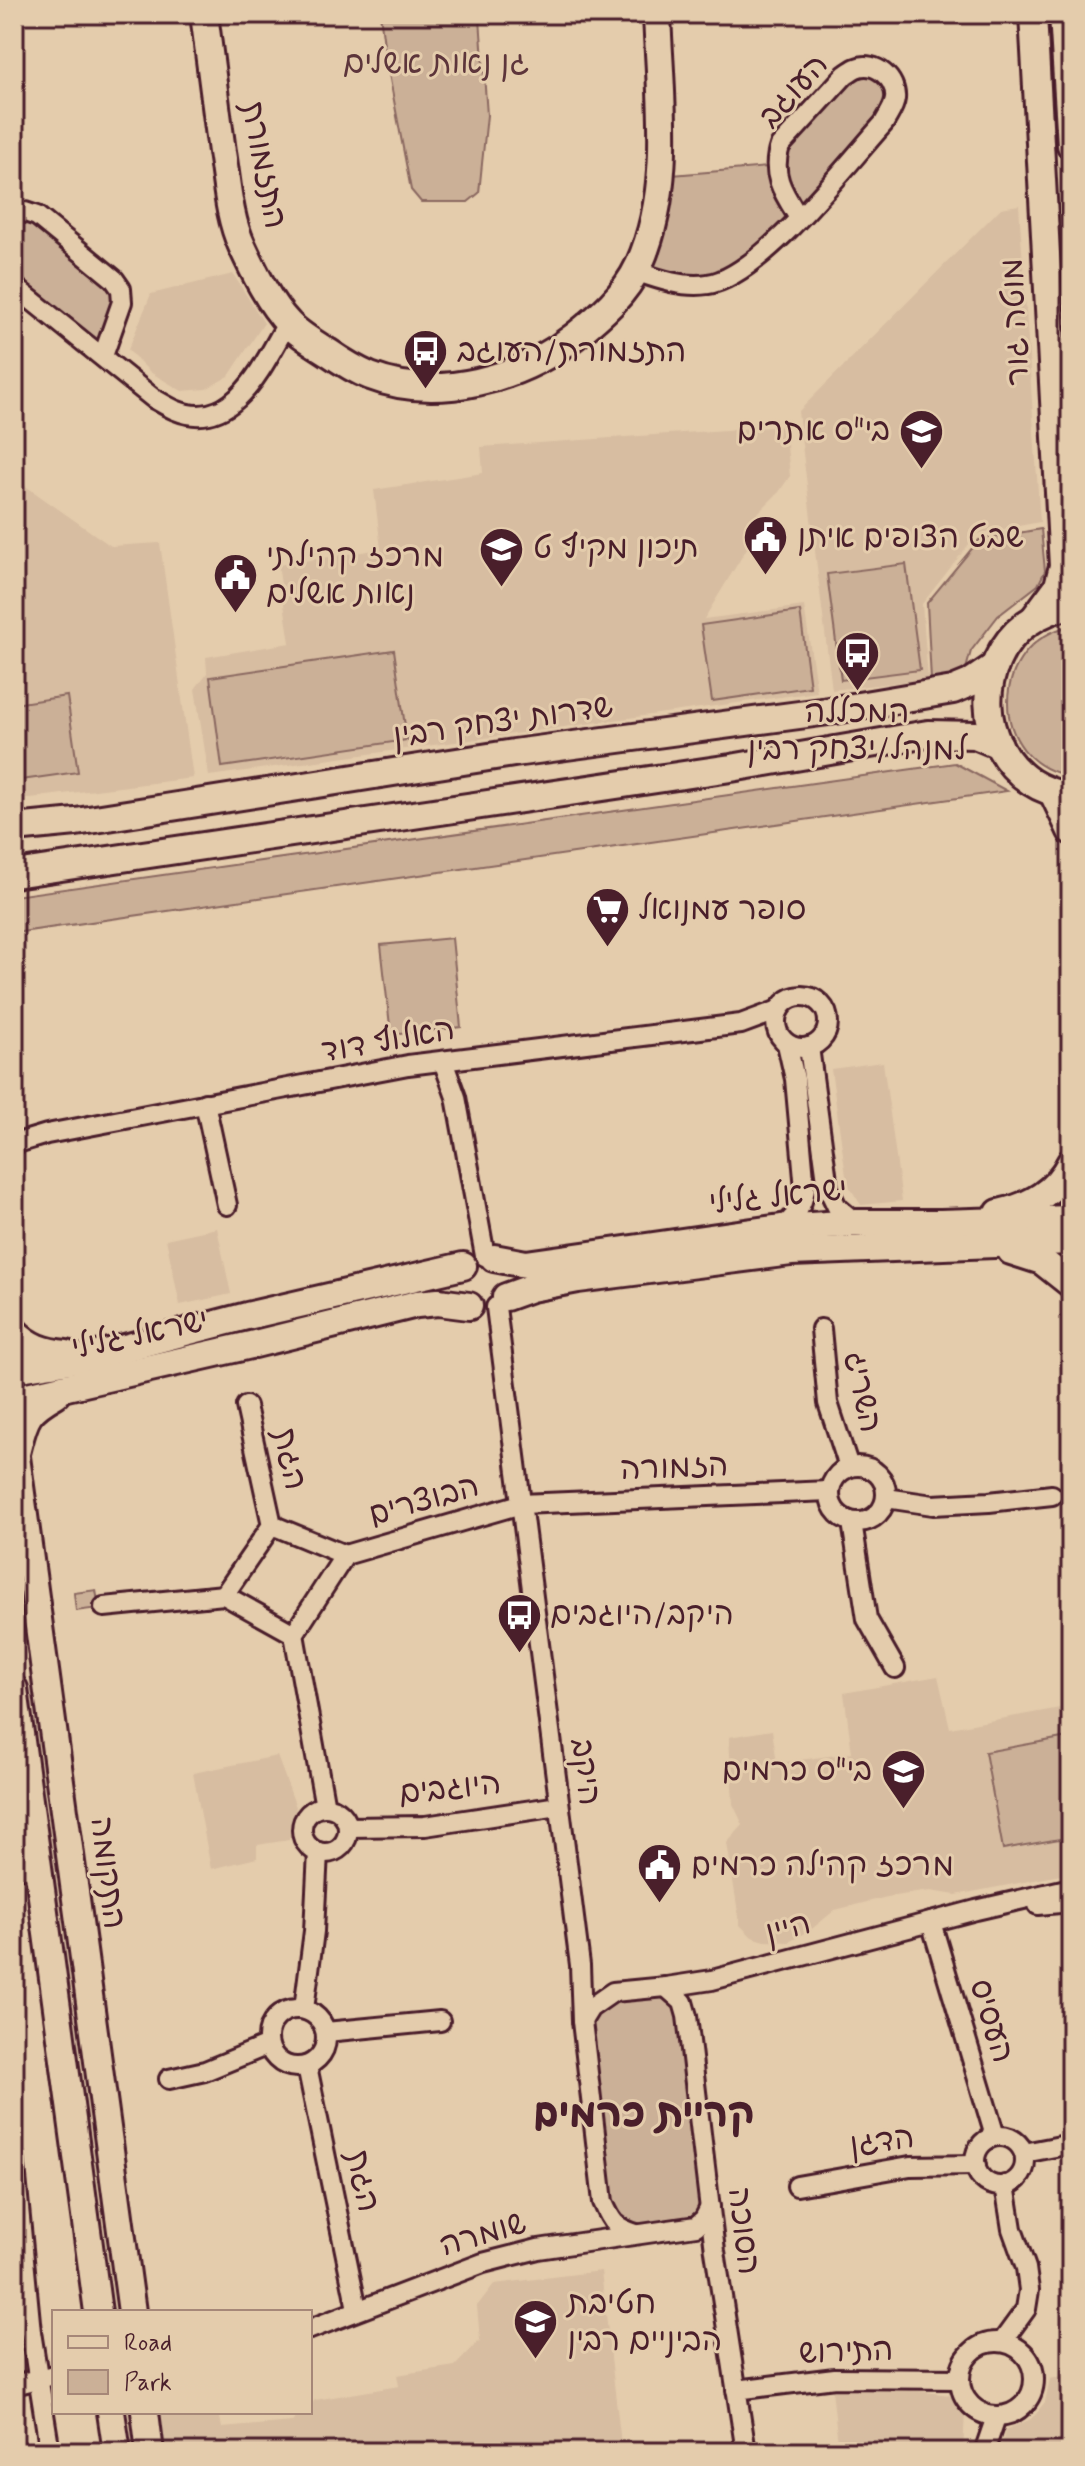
<svg xmlns="http://www.w3.org/2000/svg" width="1085" height="2466" font-family="Mynerve,'Playpen Sans Hebrew',sans-serif">
	<style>
		.built { fill: #d7bda1 }
		.green { fill: #cbb097; stroke: #8a6861; stroke-width: 2 }
		.lines { fill: none; stroke-linecap: round; stroke-linejoin: round }
		.street-casing { stroke: #4a1f2b; stroke-width: 24 }
		.secondary-casing { stroke: #4a1f2b; stroke-width: 32 }
		.street { stroke: #e4ccac; stroke-width: 18 }
		.secondary { stroke: #e4ccac; stroke-width: 26 }
		.labels { text-anchor: middle; dominant-baseline: central; stroke-width: 6; stroke-linejoin: round; paint-order: stroke }
		.park-label { font-size: 32px; fill: #5d353b; stroke: #e4ccac }
		.street-label { font-size: 32px; fill: #4a1f2b; stroke: #e4ccac }
		.poi-label { font-size: 32px; fill: #4a1f2b; stroke: #e4ccac; text-anchor: start }
		.district-label { font-size: 40px; font-weight: bold; fill: #4a1f2b; stroke: #e4ccac }
	</style>
	<rect width="100%" height="100%" fill="#e4ccac"/>
	<filter id="ink" filterUnits="userSpaceOnUse"><feTurbulence type="fractalNoise" baseFrequency=".0125" numOctaves="2"/><feDisplacementMap in="SourceGraphic" scale="16" xChannelSelector="R" yChannelSelector="G"/><feConvolveMatrix kernelMatrix="1 2 1 2 8 2 1 2 1" color-interpolation-filters="sRGB"/></filter>
	<g filter="url(#ink)">
		<g class="built">
			<path d="M 1019,205 L 1040,522 L 977,534 L 922,604 L 928,679 L 832,690 L 798,412 L 1001,208 Z"/>
			<path d="M 233,274 L 264,323 L 229,376 L 206,389 L 182,391 L 150,372 L 128,350 L 151,294 Z"/>
			<path d="M 785,426 L 790,476 L 779,492 L 749,522 L 758,530 L 704,619 L 804,606 L 817,692 L 209,776 L 195,689 L 207,673 L 206,657 L 290,643 L 278,565 L 381,549 L 374,490 L 483,473 L 481,447 Z"/>
			<path d="M 14,478 L 111,546 L 160,543 L 193,778 L 14,800 Z"/>
			<path d="M 883,1062 L 902,1201 L 861,1205 L 847,1183 L 831,1069 Z"/>
			<path d="M 217,1228 L 231,1294 L 180,1305 L 166,1239 Z"/>
			<path d="M 938,1676 L 950,1728 L 1071,1706 L 1071,1873 L 956,1895 L 930,1891 L 887,1897 L 835,1910 L 813,1928 L 789,1942 L 765,1941 L 752,1937 L 740,1925 L 727,1843 L 743,1825 L 733,1804 L 729,1737 L 772,1730 L 777,1763 L 852,1753 L 844,1693 Z"/>
			<path d="M 277,1756 L 296,1807 L 289,1840 L 257,1845 L 257,1858 L 211,1869 L 193,1773 Z"/>
			<path d="M 601,2271 L 622,2452 L 164,2452 L 160,2417 L 163,2412 L 219,2412 L 222,2428 L 292,2422 L 302,2412 L 310,2412 L 310,2405 L 315,2400 L 399,2386 L 397,2375 L 455,2366 L 480,2340 L 477,2306 L 494,2284 Z"/>
			<path d="M 1071,2375 L 1071,2448 L 1047,2452 L 1000,2452 L 1005,2430 L 1031,2419 L 1045,2402 L 1050,2379 Z"/>
			<path d="M 832,2390 L 911,2390 L 957,2396 L 965,2411 L 963,2452 L 839,2452 Z"/>
		</g>
		<g class="green">
			<path d="M 380,14 L 546,14 L 480,19 L 487,115 L 479,193 L 468,202 L 421,202 L 411,190 L 385,53 Z"/>
			<path d="M 857,72 L 884,80 L 888,108 L 799,210 L 785,188 L 784,149 Z"/>
			<path d="M 768,167 L 775,189 L 791,215 L 758,248 L 713,278 L 682,276 L 646,267 L 672,175 Z"/>
			<path d="M 34,223 L 112,290 L 113,301 L 99,342 L 14,277 L 14,224 Z"/>
			<path d="M 1041,529 L 1045,571 L 1038,585 L 998,616 L 971,651 L 964,676 L 931,680 L 927,603 L 979,540 Z"/>
			<path d="M 906,564 L 920,670 L 841,680 L 827,574 Z"/>
			<path d="M 800,611 L 810,687 L 712,701 L 701,625 Z"/>
			<path d="M 1071,626 L 1071,776 C 986,762 988,643 1071,626 Z"/>
			<path d="M 394,650 L 407,740 L 222,767 L 210,677 Z"/>
			<path d="M 67,696 L 78,772 L 14,781 L 14,704 Z"/>
			<path d="M 955,763 L 1007,791 L 14,933 L 14,896 Z"/>
			<path d="M 452,938 L 461,1027 L 391,1035 L 381,945 Z"/>
			<path d="M 96,1590 L 99,1608 L 76,1611 L 74,1593 Z"/>
			<path d="M 1068,1737 L 1071,1754 L 1071,1837 L 1003,1849 L 985,1752 Z"/>
			<path d="M 676,1995 L 704,2219 L 636,2234 L 603,2202 L 590,2008 L 599,2000 Z"/>
		</g>
		<g class="lines">
			<defs>
				<g id="street">
					<path d="M 14,212 L 25,212 L 37,216 L 114,279 L 121,289 L 122,302 L 103,356"/>
					<path d="M 635,271 C 658,279 683,288 708,284 C 760,277 847,164 884,123 C 888,115 894,108 895,99 C 897,79 875,60 856,68 C 852,70 848,73 845,75 L 780,146 C 770,175 784,194 799,218"/>
					<path d="M 14,286 L 153,398 C 160,402 168,407 175,410 C 235,435 264,362 288,322"/>
					<circle cx="802" cy="1022" r="26"/>
					<path d="M 809,1047 L 828,1188 L 837,1207 L 856,1223"/>
					<path d="M 443,1061 L 456,1097 L 485,1256"/>
					<path d="M 205,1103 L 227,1205"/>
					<path d="M 14,1144 L 47,1134 L 408,1065 L 741,1024 L 779,1010"/>
					<path d="M 781,1228 C 796,1217 802,1207 805,1189 L 795,1079 L 787,1044"/>
					<path d="M 496,1307 L 580,1965 L 582,2021 L 603,2202 C 612,2223 615,2227 636,2234"/>
					<path d="M 821,1329 L 828,1403 L 849,1467"/>
					<path d="M 246,1406 L 272,1525"/>
					<circle cx="858" cy="1494" r="28"/>
					<path d="M 886,1498 L 933,1505 L 989,1502 L 1052,1495"/>
					<path d="M 852,1522 L 867,1619 L 895,1668"/>
					<path d="M 272,1525 L 345,1555 L 294,1634 L 224,1595 Z"/>
					<path d="M 345,1555 L 521,1504 L 829,1491"/>
					<path d="M 104,1607 L 224,1595"/>
					<path d="M 294,1634 L 325,1807"/>
					<circle cx="325" cy="1830" r="23"/>
					<path d="M 348,1827 L 425,1826 L 559,1806"/>
					<path d="M 14,1869 L 39,1866"/>
					<path d="M 1038,1905 L 1071,1902"/>
					<path d="M 931,1922 L 995,2136"/>
					<path d="M 666,1987 L 683,2002 L 687,2016 L 715,2251 L 746,2452"/>
					<circle cx="297" cy="2038" r="29"/>
					<path d="M 304,2009 L 314,1931 L 318,1852"/>
					<path d="M 582,2021 L 590,2008 L 613,1992 L 666,1987 L 712,1980 L 976,1910 L 1071,1888"/>
					<path d="M 326,2032 L 440,2021"/>
					<path d="M 307,2066 L 357,2309"/>
					<path d="M 169,2079 L 205,2071 L 268,2045"/>
					<circle cx="1000" cy="2161" r="25"/>
					<path d="M 1024,2153 L 1071,2144"/>
					<path d="M 14,2156 L 31,2332 L 50,2452"/>
					<path d="M 797,2186 L 910,2166 L 976,2165"/>
					<path d="M 310,2329 L 483,2263 L 538,2249 L 696,2226 L 704,2219 L 710,2207"/>
					<circle cx="997" cy="2379" r="37"/>
					<path d="M 1002,2342 L 1026,2309 L 1029,2290 L 1026,2268 L 1012,2229 L 1005,2185"/>
					<path d="M 14,2385 L 54,2375"/>
					<path d="M 736,2390 L 835,2378 L 959,2379"/>
					<path d="M 984,2452 L 996,2417"/>
				</g>
				<g id="secondary">
					<path d="M 204,14 C 210,60 216,106 222,152 C 227,183 229,218 242,246 C 254,272 269,303 289,324 C 300,335 315,344 328,352 C 341,361 355,370 370,376 C 437,402 521,379 575,336 C 600,316 625,295 639,265 C 674,187 660,96 657,14"/>
					<path d="M 1033,14 L 1063,566 L 1058,586 L 1035,617"/>
					<path d="M 1063,14 L 1071,145"/>
					<path d="M 1071,606 C 1055,607 1039,615 1026,624 C 974,664 976,745 1031,782 C 1043,790 1057,794 1071,797"/>
					<path d="M 1053,793 L 1071,831"/>
					<path d="M 14,828 L 76,822 L 514,753 L 829,711 L 953,690 L 970,683 L 995,666"/>
					<path d="M 14,874 L 731,768 L 928,734 L 975,735 L 999,745"/>
					<path d="M 999,1213 C 1031,1206 1056,1192 1071,1162"/>
					<path d="M 1011,1251 L 1042,1261 L 1071,1284"/>
					<path d="M 494,1258 L 526,1264 L 781,1228 L 856,1223 L 941,1223 L 1071,1219"/>
					<path d="M 506,1297 L 531,1288 L 578,1279 L 791,1252 L 1071,1241"/>
					<path d="M 14,1331 C 29,1347 45,1352 66,1354"/>
					<path d="M 14,1369 L 90,1357 L 247,1316 L 463,1266"/>
					<path d="M 14,1399 L 251,1345 L 417,1304 L 438,1302 L 469,1306"/>
					<path d="M 14,1442 L 132,2312"/>
					<path d="M 16,1453 C 25,1419 24,1412 56,1394"/>
					<path d="M 14,1689 L 98,2312"/>
					<path d="M 111,2412 L 117,2452"/>
					<path d="M 145,2412 L 150,2452"/>
				</g>
			</defs>
			<use href="#street" class="street-casing"/>
			<use href="#secondary" class="secondary-casing"/>
			<use href="#street" class="street"/>
			<use href="#secondary" class="secondary"/>
		</g>
	</g>
	<defs>
		<symbol id="bus-pin" viewBox="-11 -11 22 30"><path d="M0 17L-7.5 6A9.5 9.5 0 1 1 7.5 6Z" fill="#4a1f2b" stroke="#e4ccac"/><path d="M-5-6H5V4H4V6H2V4H-2V6H-4V4H-5ZM-3.5-4V0h7V-4ZM-3.5 1.2v1.5H-2V1.2ZM2 1.2v1.5H3.5V1.2Z" fill="#fff"/></symbol>
		<symbol id="school-pin" viewBox="-11 -11 22 30"><path d="M0 17L-7.5 6A9.5 9.5 0 1 1 7.5 6Z" fill="#4a1f2b" stroke="#e4ccac"/><path d="M0-5L7-2L0 1L-7-2ZM-4 1L0 2.5L4 1V4Q0 6-4 4Z" fill="#fff"/></symbol>
		<symbol id="civic-pin" viewBox="-11 -11 22 30"><path d="M0 17L-7.5 6A9.5 9.5 0 1 1 7.5 6Z" fill="#4a1f2b" stroke="#e4ccac"/><path d="M-.6-6.5H3V-4.5H.6V-3L4-1V1h2V6H-6V1h2V-1L-.6-3ZM-1.2 2.5V6h2.4V2.5Z" fill="#fff"/></symbol>
		<symbol id="supermarket-pin" viewBox="-11 -11 22 30"><path d="M0 17L-7.5 6A9.5 9.5 0 1 1 7.5 6Z" fill="#4a1f2b" stroke="#e4ccac"/><path d="M-6-5.5h2.5l.6 2H6L4.5 2H-2.5L-4.4-4H-6ZM-1.5 3.2a1.3 1.3 0 1 0 .1 0ZM3 3.2a1.3 1.3 0 1 0 .1 0Z" fill="#fff"/></symbol>
	</defs>
	<g fill-rule="evenodd">
		<use href="#bus-pin" x="400" y="326" width="51" height="69"/>
		<use href="#school-pin" x="896" y="406" width="51" height="69"/>
		<use href="#civic-pin" x="740" y="512" width="51" height="69"/>
		<use href="#school-pin" x="476" y="524" width="51" height="69"/>
		<use href="#civic-pin" x="210" y="550" width="51" height="69"/>
		<use href="#bus-pin" x="832" y="628" width="51" height="69"/>
		<use href="#supermarket-pin" x="582" y="884" width="51" height="69"/>
		<use href="#bus-pin" x="494" y="1590" width="51" height="69"/>
		<use href="#school-pin" x="878" y="1746" width="51" height="69"/>
		<use href="#civic-pin" x="634" y="1840" width="51" height="69"/>
		<use href="#school-pin" x="510" y="2296" width="51" height="69"/>
	</g>
	<g class="labels">
		<g class="park-label">
			<text x="436" y="64">גן נאות אשלים</text>
		</g>
		<g class="street-label">
			<text transform="translate(794 91) rotate(-48)">העוגב</text>
			<text transform="translate(263 165) rotate(79)">התזמורת</text>
			<text transform="translate(1016 322) rotate(-93)">מוטה גור</text>
			<text transform="translate(503 722) rotate(-8)">שדרות יצחק רבין</text>
			<text transform="translate(388 1041) rotate(-10)">האלוף דוד</text>
			<text transform="translate(778 1197) rotate(-6)">ישראל גלילי</text>
			<text transform="translate(140 1335) rotate(-12)">ישראל גלילי</text>
			<text transform="translate(862 1392) rotate(78)">השריג</text>
			<text transform="translate(289 1459) rotate(78)">הגת</text>
			<text transform="translate(674 1468) rotate(-2)">הזמורה</text>
			<text transform="translate(424 1501) rotate(-16)">הבוצרים</text>
			<text transform="translate(585 1772) rotate(83)">היקב</text>
			<text transform="translate(450 1789) rotate(-6)">היוגבים</text>
			<text transform="translate(107 1873) rotate(83)">התקומה</text>
			<text transform="translate(788 1929) rotate(-15)">היין</text>
			<text transform="translate(991 2021) rotate(73)">העסיס</text>
			<text transform="translate(882 2142) rotate(-8)">הדגן</text>
			<text transform="translate(362 2181) rotate(78)">הגת</text>
			<text transform="translate(743 2231) rotate(83)">הסוכה</text>
			<text transform="translate(483 2235) rotate(-16)">שומרה</text>
			<text transform="translate(846 2352) rotate(-2)">התירוש</text>
		</g>
		<g class="poi-label">
			<text x="457" y="352">התזמורת/העוגב</text>
			<text x="890" y="431" text-anchor="end">בי"ס אתרים</text>
			<text x="797" y="538">שבט הצופים איתן</text>
			<text x="533" y="549">תיכון מקיף ט</text>
			<text x="266" y="557">מרכז קהילתי<tspan x="266" dy="37">נאות אשלים</tspan></text>
			<text x="857" y="713" text-anchor="middle">המכללה<tspan x="857" dy="37">למנהל/יצחק רבין</tspan></text>
			<text x="638" y="910">סופר עמנואל</text>
			<text x="550" y="1615">היקב/היוגבים</text>
			<text x="872" y="1771" text-anchor="end">בי"ס כרמים</text>
			<text x="691" y="1866">מרכז קהילה כרמים</text>
			<text x="567" y="2304">חטיבת<tspan x="567" dy="37">הביניים רבין</tspan></text>
		</g>
		<g class="district-label">
			<text x="644" y="2115">קריית כרמים</text>
		</g>
	</g>
	<rect width="1085" height="2466" fill="none" stroke="#e4ccac" stroke-width="48"/>
	<rect x="24" y="24" width="1037" height="2418" fill="none" stroke="#4a1f2b" stroke-width="3" filter="url(#ink)"/>
	<rect x="52" y="2310" width="260" height="104" fill="#e4ccac" stroke="#a68778" stroke-width="2"/>
	<rect x="68" y="2336" width="40" height="12" fill="#e4ccac" stroke="#a68778" stroke-width="2"/>
	<text x="124" y="2350" font-size="24" fill="#4a1f2b">Road</text>
	<rect x="68" y="2370" width="40" height="24" fill="#cbb097" stroke="#a68778" stroke-width="2"/>
	<text x="124" y="2390" font-size="24" fill="#4a1f2b">Park</text>
</svg>
